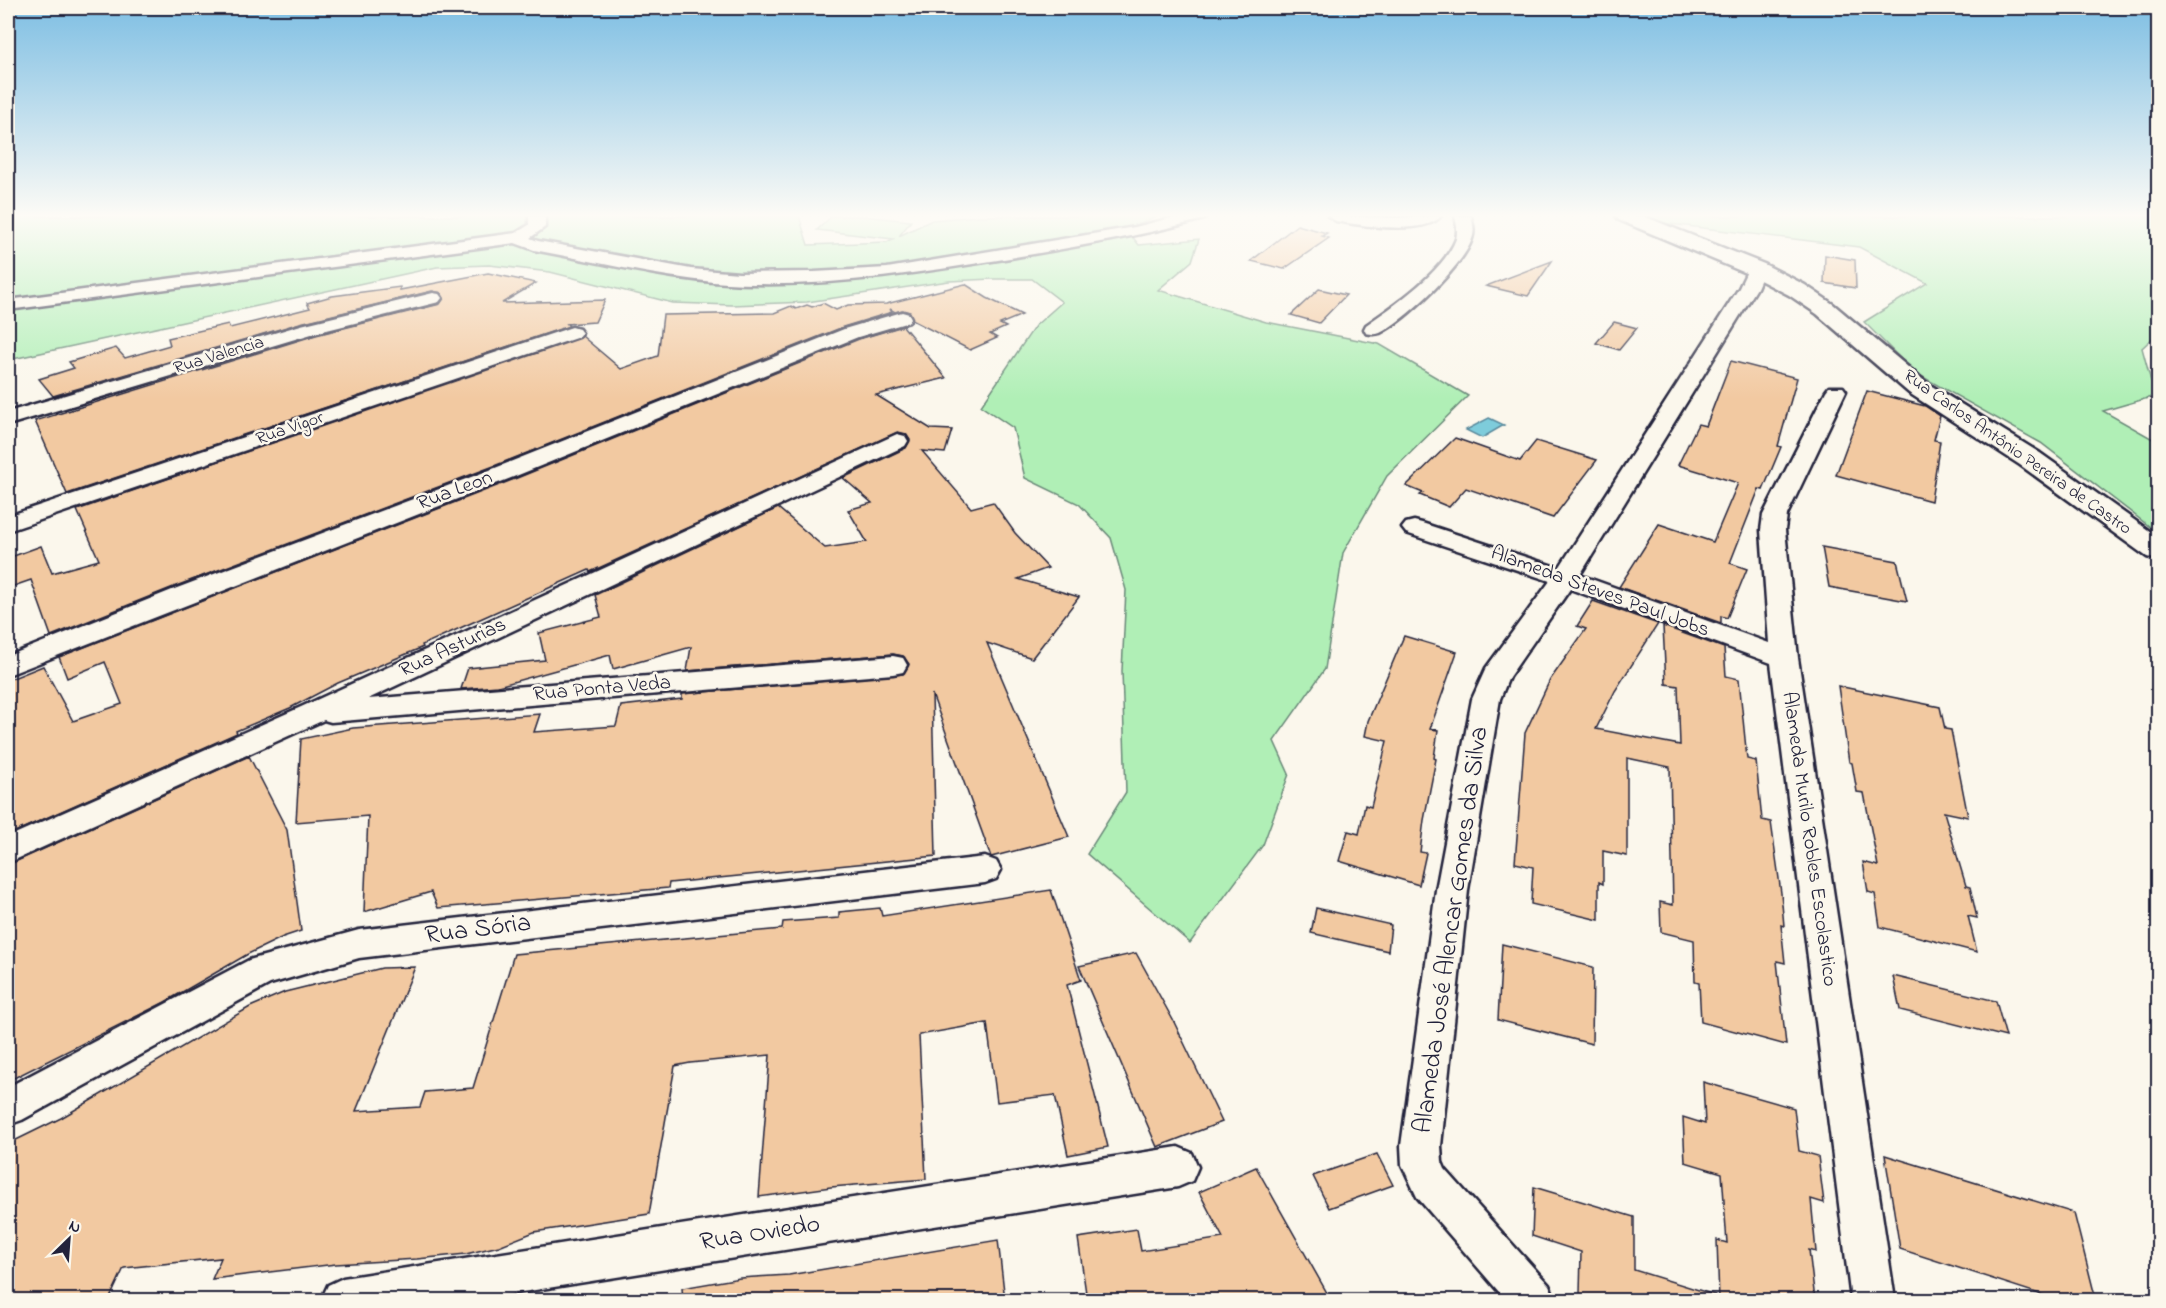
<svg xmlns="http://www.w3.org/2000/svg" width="2166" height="1308" font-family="'Indie Flower',sans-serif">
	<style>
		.green { fill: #b0efb6; stroke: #698878; stroke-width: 1.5 }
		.water { fill: #7eccdb; stroke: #59889b; stroke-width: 1.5 }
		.building { fill: #f2c9a1; stroke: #22223b; stroke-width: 1.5 }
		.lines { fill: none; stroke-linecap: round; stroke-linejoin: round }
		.minor-casing { stroke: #22223b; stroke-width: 5 }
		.tertiary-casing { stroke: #22223b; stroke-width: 5 }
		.minor { fill: #fbf7ec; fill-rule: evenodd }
		.tertiary { fill: #fbf7ec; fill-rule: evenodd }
		.labels { text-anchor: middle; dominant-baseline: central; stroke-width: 5; stroke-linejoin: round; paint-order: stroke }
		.far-street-label { font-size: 18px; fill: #22223b; stroke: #fbf7ec }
		.street-label { font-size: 21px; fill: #22223b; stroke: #fbf7ec }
		.near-street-label { font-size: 26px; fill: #22223b; stroke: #fbf7ec }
	</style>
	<rect width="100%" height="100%" fill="#fbf7ec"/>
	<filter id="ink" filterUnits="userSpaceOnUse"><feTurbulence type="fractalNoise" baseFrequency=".0167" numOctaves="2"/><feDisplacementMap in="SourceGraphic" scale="12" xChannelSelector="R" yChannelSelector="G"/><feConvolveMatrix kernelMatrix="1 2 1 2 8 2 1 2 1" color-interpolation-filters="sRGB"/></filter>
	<g filter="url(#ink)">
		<g class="green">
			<path d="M 8,216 L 799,216 L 808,245 L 887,242 L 893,239 L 817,230 L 832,216 L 862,216 L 911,221 L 899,236 L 932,220 L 979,216 L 1157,216 L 1126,229 L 1139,245 L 1199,239 L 1192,261 L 1158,290 L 1266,322 L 1379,344 L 1468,396 L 1387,476 L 1343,553 L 1325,669 L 1274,741 L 1289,774 L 1263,845 L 1190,943 L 1087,854 L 1126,792 L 1122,671 L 1126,590 L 1111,538 L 1079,504 L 1025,478 L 1013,428 L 981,406 L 1035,326 L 1062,302 L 1032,279 L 992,279 L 949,281 L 807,302 L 732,305 L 673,303 L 550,272 L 489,265 L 437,267 L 8,360 Z"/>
			<path d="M 1643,216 L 2158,216 L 2158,333 L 2142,348 L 2155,396 L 2103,411 L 2158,442 L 2158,533 L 2041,443 L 1914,372 L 1864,322 L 1927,283 L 1859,247 L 1654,222 Z"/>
		</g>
		<path class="water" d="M 1489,418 L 1504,425 L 1482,438 L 1466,430 Z"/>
		<g class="building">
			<path d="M 1297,225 L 1327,233 L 1322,236 L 1329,238 L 1284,269 L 1251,261 Z"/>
			<path d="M 1825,255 L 1855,260 L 1856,288 L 1824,283 Z"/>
			<path d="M 1552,261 L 1528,296 L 1486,286 Z"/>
			<path d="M 488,273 L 536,283 L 502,303 L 605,300 L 595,322 L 567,324 L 569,326 L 67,494 L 35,421 L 316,335 L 440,304 L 444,298 L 441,293 L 432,291 L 300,323 L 53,396 L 39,379 L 74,368 L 69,362 L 116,348 L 125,358 L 170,345 L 168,338 L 228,324 L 230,328 L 310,308 L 307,303 L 332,296 L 400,287 L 400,290 Z"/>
			<path d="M 965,284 L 987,298 L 1022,315 L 1000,324 L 1006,327 L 990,334 L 997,338 L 970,350 L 912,320 L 910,312 L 903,310 L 895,312 L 890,309 L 892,312 L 843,327 L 494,466 L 176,586 L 51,636 L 31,580 L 8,588 L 8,558 L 41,546 L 52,573 L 99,560 L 77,510 L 582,336 L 621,369 L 658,356 L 663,315 L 774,313 L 791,306 L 796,309 L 807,305 L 812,307 L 823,303 L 836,310 L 848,305 L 886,304 Z"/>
			<path d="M 1319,289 L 1346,295 L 1319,323 L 1291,315 Z"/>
			<path d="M 1614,322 L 1637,328 L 1619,350 L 1596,343 Z"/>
			<path d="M 903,326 L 946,378 L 876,395 L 931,429 L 952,430 L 945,453 L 922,451 L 971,508 L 993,502 L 1015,533 L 1048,568 L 1018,579 L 1079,597 L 1032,658 L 987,643 L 1069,837 L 991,857 L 932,694 L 936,856 L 669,883 L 668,888 L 438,908 L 431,892 L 364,912 L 368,816 L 296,822 L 301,739 L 353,728 L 540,714 L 534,732 L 616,726 L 621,706 L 682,699 L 682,694 L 903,674 L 909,664 L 903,656 L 893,654 L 687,671 L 691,647 L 613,669 L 610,655 L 498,686 L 461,689 L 468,668 L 545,660 L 539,633 L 601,617 L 595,595 L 778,508 L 825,548 L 867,542 L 848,510 L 872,503 L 843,478 L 906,448 L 910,440 L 906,434 L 898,432 L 590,572 L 589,570 L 449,633 L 422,645 L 423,647 L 338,683 L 290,708 L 236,731 L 237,733 L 8,835 L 8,680 L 43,666 L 73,721 L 122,704 L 105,662 L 67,678 L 59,657 L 512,480 L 859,339 Z"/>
			<path d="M 1731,361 L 1797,378 L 1778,446 L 1781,447 L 1763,490 L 1759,489 L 1730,563 L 1747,569 L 1727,618 L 1721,616 L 1721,623 L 1619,587 L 1659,524 L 1713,542 L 1738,483 L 1678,465 L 1698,424 L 1706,426 Z"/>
			<path d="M 1867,391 L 1925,406 L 1940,416 L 1934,440 L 1940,441 L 1931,501 L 1836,475 Z"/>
			<path d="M 1455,438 L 1520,461 L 1536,441 L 1597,460 L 1553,518 L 1466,488 L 1449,507 L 1420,495 L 1423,493 L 1406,486 Z"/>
			<path d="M 1822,547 L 1897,561 L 1907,601 L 1829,587 Z"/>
			<path d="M 1593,601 L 1658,624 L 1615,691 L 1596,729 L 1680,745 L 1678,686 L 1666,684 L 1663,626 L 1724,648 L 1726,676 L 1739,679 L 1747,759 L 1756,761 L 1762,820 L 1771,822 L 1781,893 L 1784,926 L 1781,925 L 1785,963 L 1777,961 L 1786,1045 L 1701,1022 L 1699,983 L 1695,982 L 1694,940 L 1661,932 L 1660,902 L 1673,905 L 1670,767 L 1627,758 L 1627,856 L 1603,851 L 1603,884 L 1599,882 L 1599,920 L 1531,904 L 1533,867 L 1515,863 L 1525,733 L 1550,680 L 1586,629 L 1577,626 Z"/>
			<path d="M 1404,636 L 1457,652 L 1430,729 L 1438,730 L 1434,758 L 1436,759 L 1424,820 L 1420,852 L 1426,853 L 1419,885 L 1339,861 L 1348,831 L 1359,834 L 1365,805 L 1371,807 L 1387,741 L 1365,736 L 1368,721 Z"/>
			<path d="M 1838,686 L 1940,707 L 1945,729 L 1951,730 L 1968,817 L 1944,812 L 1966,886 L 1970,887 L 1977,918 L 1968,916 L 1977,952 L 1880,927 L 1875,894 L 1868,892 L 1863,862 L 1878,866 L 1864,793 L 1857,792 L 1852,763 L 1849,762 Z"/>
			<path d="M 249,756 L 287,830 L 301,931 L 283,937 L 248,954 L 165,1002 L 8,1081 L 8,865 Z"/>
			<path d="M 1051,890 L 1081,980 L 1067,985 L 1108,1147 L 1068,1155 L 1055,1095 L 997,1102 L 987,1023 L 919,1035 L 926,1179 L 831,1187 L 759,1197 L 770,1055 L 690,1063 L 675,1066 L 649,1214 L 534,1232 L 499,1246 L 466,1254 L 417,1259 L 336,1264 L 212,1279 L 221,1258 L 124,1268 L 109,1300 L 8,1300 L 8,1144 L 61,1118 L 250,1007 L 285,992 L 382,968 L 415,967 L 356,1111 L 420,1107 L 425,1092 L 473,1088 L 514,954 L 782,929 L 783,922 L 839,918 L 839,912 L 880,908 L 882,916 Z"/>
			<path d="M 1316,908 L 1391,925 L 1388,951 L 1311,933 Z"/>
			<path d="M 1502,944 L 1593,967 L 1592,1044 L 1498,1020 Z"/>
			<path d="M 1136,953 L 1173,1020 L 1222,1122 L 1157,1147 L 1079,966 Z"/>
			<path d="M 1893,976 L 1996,1001 L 2006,1037 L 1900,1010 Z"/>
			<path d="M 1703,1082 L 1794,1108 L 1799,1151 L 1818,1156 L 1824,1203 L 1811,1199 L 1816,1252 L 1809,1250 L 1815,1300 L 1719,1300 L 1717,1240 L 1727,1243 L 1722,1173 L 1685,1162 L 1683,1117 L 1705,1124 Z"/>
			<path d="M 1377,1154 L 1393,1185 L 1329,1208 L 1313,1176 Z"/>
			<path d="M 1885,1155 L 2074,1213 L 2096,1300 L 2058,1300 L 1900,1249 Z"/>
			<path d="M 1256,1167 L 1331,1300 L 1087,1300 L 1078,1238 L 1137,1229 L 1141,1251 L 1223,1238 L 1199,1192 Z"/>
			<path d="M 1534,1187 L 1634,1217 L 1634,1270 L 1715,1295 L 1714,1300 L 1601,1300 L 1580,1294 L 1581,1252 L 1532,1236 Z"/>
			<path d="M 998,1240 L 1005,1300 L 683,1300 L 682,1288 L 740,1278 L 789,1275 Z"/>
		</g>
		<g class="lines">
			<defs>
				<g id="minor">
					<path d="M 529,216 L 545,216 L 545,227 L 530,238 L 538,241 L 691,269 L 739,273 L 814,272 L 887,268 L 1135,227 L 1179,216 L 1206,216 L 1204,219 C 1136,237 1068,248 998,260 C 904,275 810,290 713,282 C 653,276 594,261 534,250 L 515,243 L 8,310 L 8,300 L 516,233 L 529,225 Z"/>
					<path d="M 1328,216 L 1397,218 L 1441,216 C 1425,236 1359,225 1336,221 Z"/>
					<path d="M 1455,216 L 1471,216 C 1473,224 1475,231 1472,239 C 1463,266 1406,320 1380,333 C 1375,335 1371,334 1366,333 L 1364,329 L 1366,325 C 1394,306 1444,271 1456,239 C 1458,231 1457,224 1455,216 Z"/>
					<path d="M 1756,264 L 1762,265 L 1765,269 L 1757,288 L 1580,575 L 1769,643 L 1761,530 L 1763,515 L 1826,391 L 1829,387 L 1843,387 L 1846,391 L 1787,515 L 1785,530 L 1798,658 L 1895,1300 L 1851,1300 L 1771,663 L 1570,589 L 1509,677 L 1500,699 L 1468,890 L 1441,1146 L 1442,1162 L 1445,1169 L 1549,1285 L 1556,1300 L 1506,1300 L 1417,1197 L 1402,1165 L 1401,1146 L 1436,890 L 1472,699 L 1486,668 L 1550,581 L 1406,533 L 1402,528 L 1406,523 L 1414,521 L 1422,523 L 1559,568 L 1739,288 L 1750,265 Z"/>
					<path d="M 433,293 L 439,294 L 442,298 L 439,302 L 315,333 L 8,425 L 8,412 L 301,325 Z"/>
					<path d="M 902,312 L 909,314 L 911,318 L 909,322 L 858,337 L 511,478 L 8,675 L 8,656 L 177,588 L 495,468 L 844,329 Z"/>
					<path d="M 572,327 L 579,329 L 582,333 L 579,337 L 8,531 L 8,516 Z"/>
					<path d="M 897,434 L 905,436 L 908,441 L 905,446 L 368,699 L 893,656 L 903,658 L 907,665 L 903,672 L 893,674 L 331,722 L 324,720 L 8,863 L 8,837 L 301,707 Z"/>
					<path d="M 985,857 L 996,861 L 1001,870 L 996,879 L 985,883 L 359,958 L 270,984 L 22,1120 L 8,1125 L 8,1087 L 249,960 L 359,930 Z"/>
					<path d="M 1178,1147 L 1192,1153 L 1198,1167 L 1192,1181 L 1178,1187 L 473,1300 L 321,1300 L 328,1285 L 343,1278 Z"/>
				</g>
				<path id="tertiary" d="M 1616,216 L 1643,216 L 1764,264 L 1805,285 L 1833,304 L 1927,383 L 2040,453 L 2158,537 L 2158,560 L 2147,557 L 2020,465 L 1909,393 L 1817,314 L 1789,295 L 1748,274 L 1619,220 Z"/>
			</defs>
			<use href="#minor" class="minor-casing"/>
			<use href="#tertiary" class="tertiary-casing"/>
			<use href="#minor" class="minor"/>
			<use href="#tertiary" class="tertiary"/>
		</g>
	</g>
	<linearGradient id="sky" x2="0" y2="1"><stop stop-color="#7dbee3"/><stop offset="0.54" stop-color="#fdfbf6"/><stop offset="1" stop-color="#fdfbf6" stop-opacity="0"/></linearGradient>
	<rect width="2166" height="399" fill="url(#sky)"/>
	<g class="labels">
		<g class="far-street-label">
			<text transform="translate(219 356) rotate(-17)">Rua Valencia</text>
			<text transform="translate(290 429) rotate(-19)">Rua Vigor</text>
			<text transform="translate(2017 453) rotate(35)">Rua Carlos Antônio Pereira de Castro</text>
		</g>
		<g class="street-label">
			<text transform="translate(455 491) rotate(-21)">Rua Leon</text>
			<text transform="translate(1600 592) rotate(20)">Alameda Steves Paul Jobs</text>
			<text transform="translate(453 648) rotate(-25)">Rua Asturias</text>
			<text transform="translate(602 689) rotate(-5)">Rua Ponta Veda</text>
			<text transform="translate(1809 839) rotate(82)">Alameda Murilo Robles Escolastico</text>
		</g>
		<g class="near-street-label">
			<text transform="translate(478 930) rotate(-7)">Rua Sória</text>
			<text transform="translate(1452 930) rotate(-82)">Alameda José Alencar Gomes da Silva</text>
			<text transform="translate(760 1234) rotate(-9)">Rua Oviedo</text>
		</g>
	</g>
	<rect width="2166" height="1308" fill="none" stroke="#fbf7ec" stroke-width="30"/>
	<rect x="15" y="15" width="2136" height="1278" fill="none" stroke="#22223b" stroke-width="2" filter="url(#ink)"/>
	<g transform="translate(69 1239) rotate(25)" stroke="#fbf7ec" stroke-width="4.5" paint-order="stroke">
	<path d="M0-4.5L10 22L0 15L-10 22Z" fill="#22223b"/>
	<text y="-9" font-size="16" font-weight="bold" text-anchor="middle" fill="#22223b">N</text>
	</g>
</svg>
